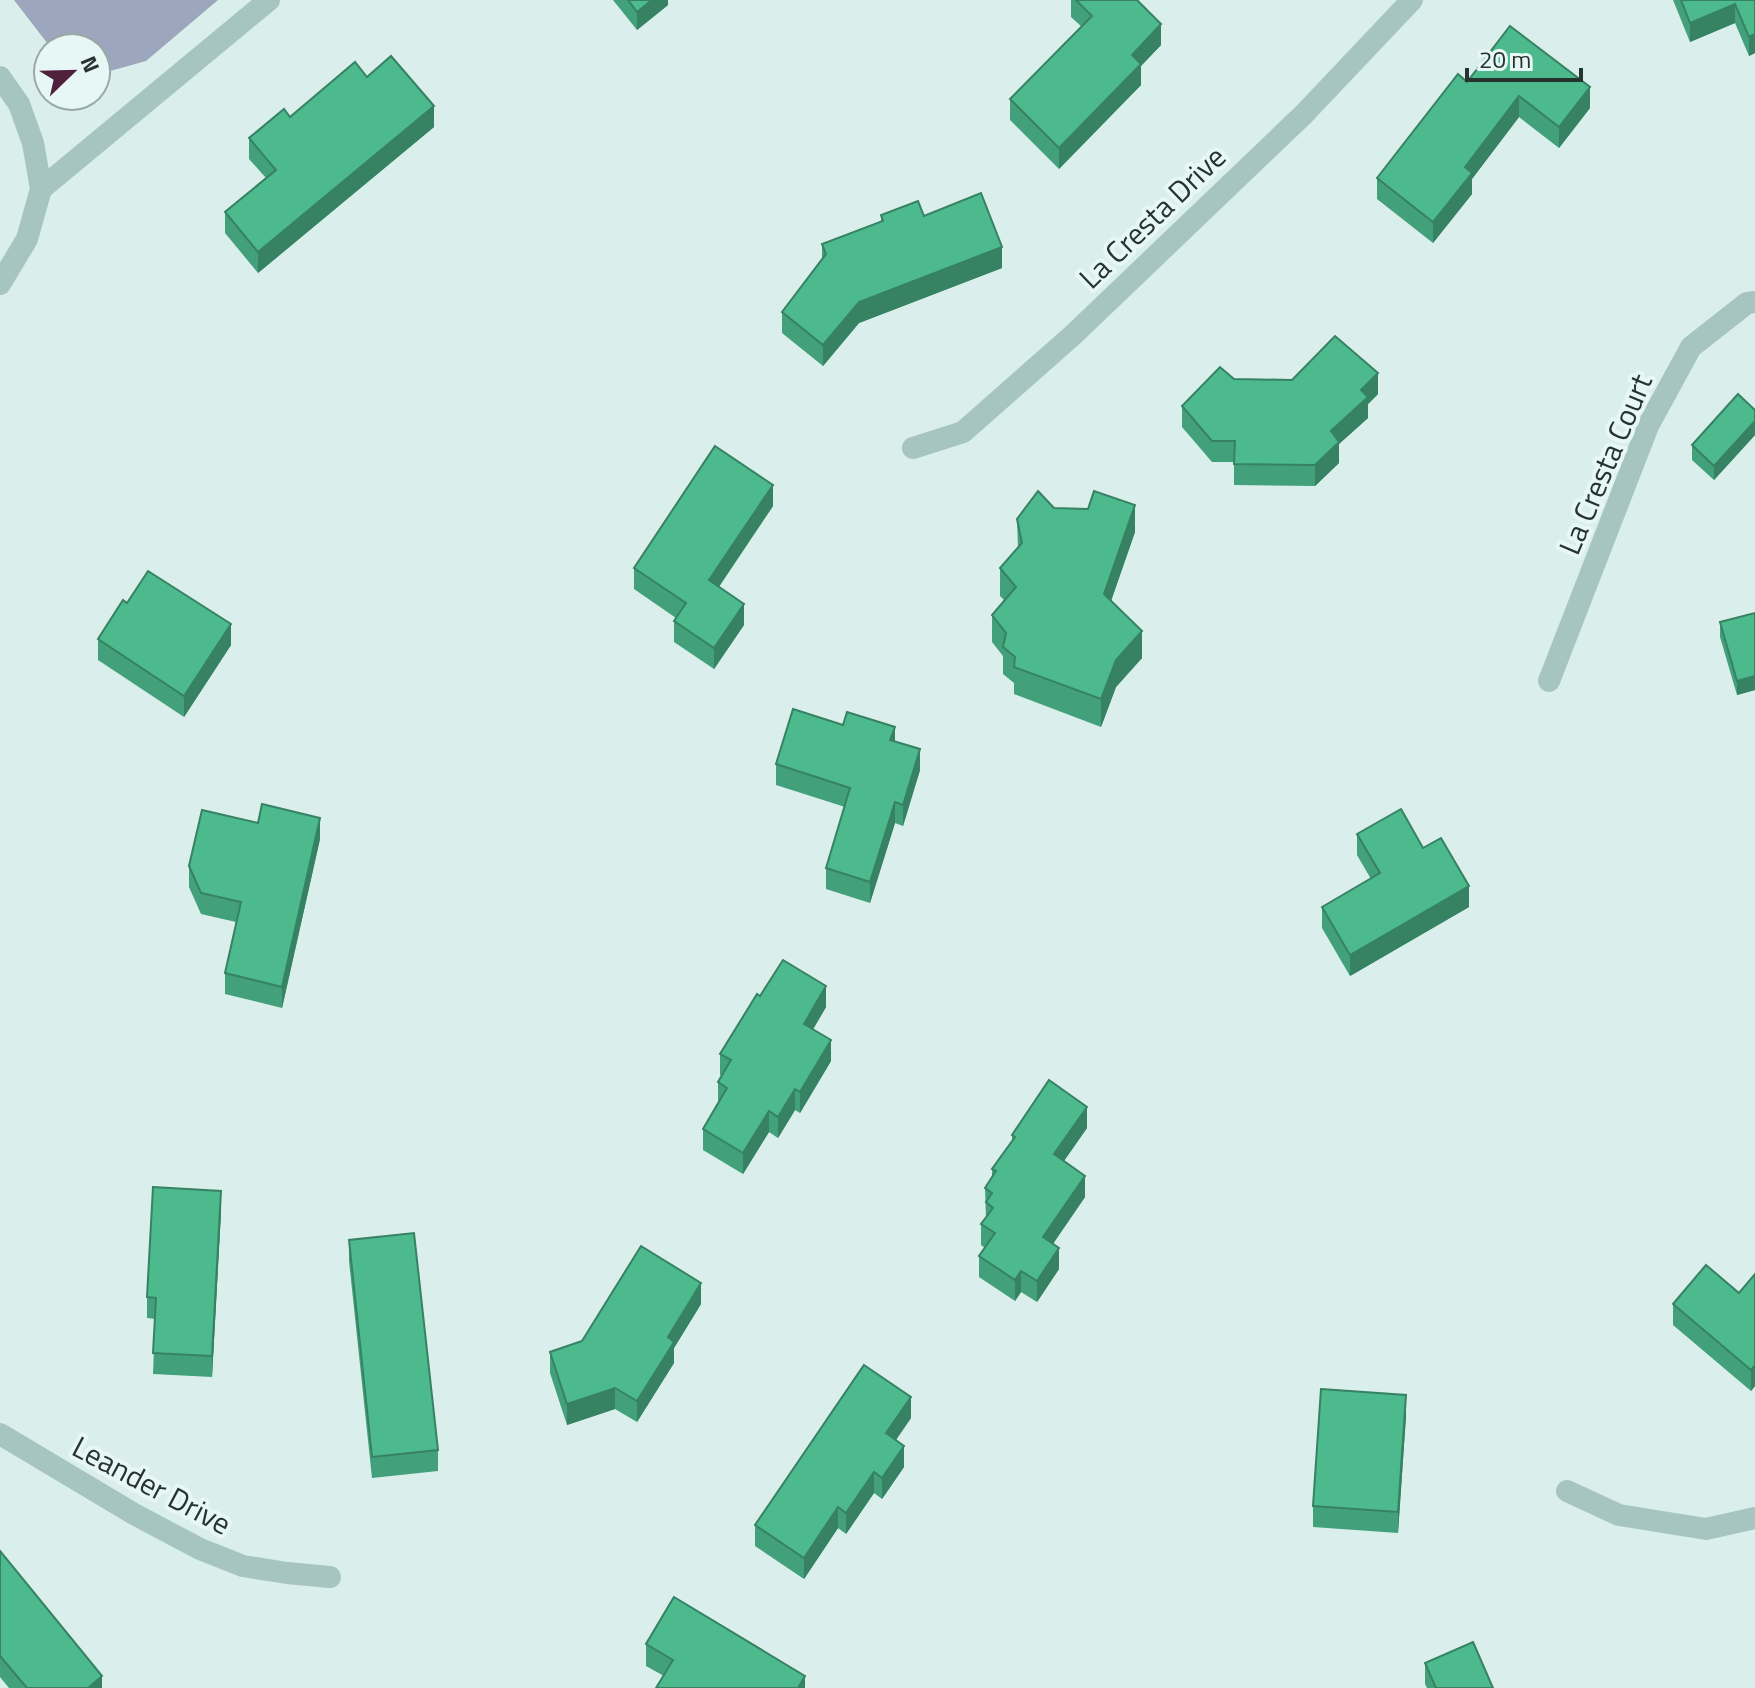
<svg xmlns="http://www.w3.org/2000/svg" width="1755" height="1688" font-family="'Titillium Web',sans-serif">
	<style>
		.green { fill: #9ca6bc }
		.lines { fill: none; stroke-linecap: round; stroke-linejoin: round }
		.minor { stroke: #a7c5c0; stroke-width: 22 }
		.tertiary { stroke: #a7c5c0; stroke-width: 22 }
		.wall { fill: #42a07a }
		.shaded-wall { fill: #368263 }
		.building { fill: #4dba8e; stroke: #368263; stroke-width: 2 }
		.labels { text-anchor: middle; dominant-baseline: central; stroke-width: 8; stroke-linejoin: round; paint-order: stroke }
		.street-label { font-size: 30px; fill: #27332f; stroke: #e6f7f5 }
	</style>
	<rect width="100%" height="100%" fill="#daeeec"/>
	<path class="green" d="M 14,0 L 218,0 L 146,61 L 96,75 L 96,48 L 51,48 Z"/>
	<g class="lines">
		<g class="minor">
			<path d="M 41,189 L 269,0"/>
			<path d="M 913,448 L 963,432 L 1073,335 L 1304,114 L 1412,0"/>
			<path d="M 1549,681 L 1648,426 L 1691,347 L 1747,303 L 1755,302"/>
			<path d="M 0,1434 L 134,1514 L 200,1549 L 243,1566 L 287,1573 L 330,1577"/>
			<path d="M 1567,1491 L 1619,1515 L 1706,1529 L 1755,1518"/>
		</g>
		<path class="tertiary" d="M 0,77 L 19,104 L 33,143 L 41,189 L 27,239 L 0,284"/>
	</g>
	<g class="wall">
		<path d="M 613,0 L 668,0 L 668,5 L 637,30 Z"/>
		<path d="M 1071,0 L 1137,0 L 1161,45 L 1141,66 L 1141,85 L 1059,169 L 1010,120 L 1010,99 L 1082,27 L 1071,17 Z"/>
		<path d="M 1673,0 L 1755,0 L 1755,53 L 1749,56 L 1735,23 L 1690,42 Z"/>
		<path d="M 367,77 L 434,127 L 258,273 L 225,233 L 225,212 L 266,178 L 249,159 L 249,138 Z"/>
		<path d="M 1467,82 L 1590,108 L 1559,148 L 1519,117 L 1472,179 L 1472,194 L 1433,243 L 1377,199 L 1377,178 Z"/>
		<path d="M 881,215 L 924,216 L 1002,268 L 859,323 L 823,366 L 782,333 L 782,312 L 822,260 L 822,244 L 881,221 Z"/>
		<path d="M 1234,379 L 1378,394 L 1368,404 L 1368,418 L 1339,444 L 1339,463 L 1315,486 L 1234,485 L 1234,462 L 1212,462 L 1182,427 L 1182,406 Z"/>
		<path d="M 1755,410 L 1755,435 L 1714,480 L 1692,460 L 1692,445 Z"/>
		<path d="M 773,506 L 719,587 L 744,625 L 714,669 L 674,642 L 674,621 L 676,618 L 634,589 L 634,568 Z"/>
		<path d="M 1054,508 L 1135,532 L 1111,601 L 1142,658 L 1116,687 L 1101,727 L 1014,694 L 1014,683 L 1003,674 L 1003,656 L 992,642 L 992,615 L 1004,600 L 1000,596 L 1000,568 L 1018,548 L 1017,519 Z"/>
		<path d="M 127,603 L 231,645 L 184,717 L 98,660 L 98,639 Z"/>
		<path d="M 1720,622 L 1755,690 L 1737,695 L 1720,637 Z"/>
		<path d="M 895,742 L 920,770 L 903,826 L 895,823 L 870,903 L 826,889 L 826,868 L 845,807 L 776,785 L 776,764 Z"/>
		<path d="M 1357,834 L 1423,848 L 1469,907 L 1350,976 L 1322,928 L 1322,907 L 1371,879 L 1357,855 Z"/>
		<path d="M 320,839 L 282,1008 L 225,994 L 225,973 L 236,922 L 201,914 L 189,887 L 189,866 Z"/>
		<path d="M 760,996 L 826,1007 L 813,1029 L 831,1061 L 800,1113 L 795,1110 L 778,1138 L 769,1132 L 743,1174 L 703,1150 L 703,1129 L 718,1103 L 718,1082 L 722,1076 L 720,1075 L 720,1054 Z"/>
		<path d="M 1087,1128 L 1064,1161 L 1085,1197 L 1053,1244 L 1059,1269 L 1037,1302 L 1021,1292 L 1015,1301 L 979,1277 L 979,1256 L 985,1248 L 981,1245 L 981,1224 L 986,1218 L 985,1188 L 992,1177 L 992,1169 L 1012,1142 L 1012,1135 Z"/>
		<path d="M 221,1212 L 212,1377 L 153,1374 L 155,1319 L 147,1318 L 147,1297 Z"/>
		<path d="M 349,1240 L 438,1450 L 438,1471 L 372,1478 L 349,1261 Z"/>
		<path d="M 1755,1274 L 1755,1386 L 1751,1391 L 1673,1325 L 1673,1304 L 1739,1293 Z"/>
		<path d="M 701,1304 L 674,1348 L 674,1363 L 637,1422 L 615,1409 L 567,1425 L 550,1373 L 550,1352 Z"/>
		<path d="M 1406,1416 L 1398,1533 L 1313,1527 L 1313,1506 Z"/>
		<path d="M 911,1418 L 896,1440 L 904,1467 L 882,1499 L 874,1493 L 846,1534 L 838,1528 L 804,1579 L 755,1546 L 755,1525 Z"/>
		<path d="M 0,1551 L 102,1688 L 9,1688 L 0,1677 Z"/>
		<path d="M 646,1644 L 805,1688 L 664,1676 L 646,1666 Z"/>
		<path d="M 1425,1663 L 1493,1688 L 1427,1688 L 1425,1684 Z"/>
	</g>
	<g class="shaded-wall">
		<path d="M 652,0 L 668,0 L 668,5 L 637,30 L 637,12 Z"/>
		<path d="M 1735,4 L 1735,23 L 1690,42 L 1690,23 Z"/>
		<path d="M 1161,24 L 1161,45 L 1141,66 L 1141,85 L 1059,169 L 1059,148 L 1132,55 Z"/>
		<path d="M 1755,34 L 1755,53 L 1749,56 L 1749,37 Z"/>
		<path d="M 1590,87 L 1590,108 L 1559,148 L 1559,127 Z"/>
		<path d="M 1519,96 L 1519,117 L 1472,179 L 1472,194 L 1433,243 L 1433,222 L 1465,167 Z"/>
		<path d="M 434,106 L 434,127 L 258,273 L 258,252 Z"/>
		<path d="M 1002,247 L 1002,268 L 859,323 L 823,366 L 823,345 L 859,302 Z"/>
		<path d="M 1378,373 L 1378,394 L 1368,404 L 1368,418 L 1339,444 L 1339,463 L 1315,486 L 1315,465 L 1331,431 L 1361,390 Z"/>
		<path d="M 1755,421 L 1755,435 L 1714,480 L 1714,466 Z"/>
		<path d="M 773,485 L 773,506 L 709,601 L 709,580 Z"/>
		<path d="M 1135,505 L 1135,532 L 1104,621 L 1104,594 Z"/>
		<path d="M 744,604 L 744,625 L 714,669 L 714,648 Z"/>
		<path d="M 231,624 L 231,645 L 184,717 L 184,696 Z"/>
		<path d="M 1142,631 L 1142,658 L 1116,687 L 1101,727 L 1101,699 L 1116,660 Z"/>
		<path d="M 1755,676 L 1755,690 L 1737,695 L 1737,681 Z"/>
		<path d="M 895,727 L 895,748 L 890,740 Z"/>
		<path d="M 920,749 L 920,770 L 903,826 L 903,805 Z"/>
		<path d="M 895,802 L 895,823 L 870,903 L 870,882 Z"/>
		<path d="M 320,818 L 320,839 L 282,1008 L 282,987 Z"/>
		<path d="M 1469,886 L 1469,907 L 1350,976 L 1350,955 Z"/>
		<path d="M 826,986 L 826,1007 L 804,1045 L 804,1024 Z"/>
		<path d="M 831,1040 L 831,1061 L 800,1113 L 800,1092 Z"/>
		<path d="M 795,1089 L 795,1110 L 778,1138 L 778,1117 Z"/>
		<path d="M 1087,1107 L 1087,1128 L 1054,1175 L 1054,1154 Z"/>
		<path d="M 769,1111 L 769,1132 L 743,1174 L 743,1153 Z"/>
		<path d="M 1085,1176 L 1085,1197 L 1043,1258 L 1043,1237 Z"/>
		<path d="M 221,1191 L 221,1212 L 212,1377 L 212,1356 Z"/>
		<path d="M 1059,1248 L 1059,1269 L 1037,1302 L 1037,1281 Z"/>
		<path d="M 1021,1271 L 1021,1292 L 1015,1301 L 1015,1280 Z"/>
		<path d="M 701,1283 L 701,1304 L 674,1348 L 674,1363 L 637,1422 L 637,1401 L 668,1337 Z"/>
		<path d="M 1755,1365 L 1755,1386 L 1751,1391 L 1751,1370 Z"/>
		<path d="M 615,1388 L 615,1409 L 567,1425 L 567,1404 Z"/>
		<path d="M 1406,1395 L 1406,1416 L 1398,1533 L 1398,1512 Z"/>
		<path d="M 911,1397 L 911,1418 L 886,1454 L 886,1433 Z"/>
		<path d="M 904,1446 L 904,1467 L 882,1499 L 882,1478 Z"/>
		<path d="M 874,1472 L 874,1493 L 846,1534 L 846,1513 Z"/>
		<path d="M 838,1507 L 838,1528 L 804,1579 L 804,1558 Z"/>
		<path d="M 102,1676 L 102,1688 L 88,1688 Z"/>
		<path d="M 805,1676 L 805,1688 L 798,1688 Z"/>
	</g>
	<g class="building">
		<path d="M 628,0 L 652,0 L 637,12 Z"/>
		<path d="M 1076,0 L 1137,0 L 1161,24 L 1132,55 L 1141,64 L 1059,148 L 1010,99 L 1092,16 Z"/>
		<path d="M 1681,0 L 1755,0 L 1755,34 L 1749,37 L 1735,4 L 1690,23 Z"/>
		<path d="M 1510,26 L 1590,87 L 1559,127 L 1519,96 L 1465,167 L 1472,173 L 1433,222 L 1377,178 L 1458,74 L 1467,82 Z"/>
		<path d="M 391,56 L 434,106 L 258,252 L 225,212 L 276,170 L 249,138 L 284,109 L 290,117 L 355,62 L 367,77 Z"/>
		<path d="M 981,193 L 1002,247 L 859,302 L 823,345 L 782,312 L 826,254 L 822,244 L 883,221 L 881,215 L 918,201 L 924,216 Z"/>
		<path d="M 1335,336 L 1378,373 L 1361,390 L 1368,397 L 1331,431 L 1339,442 L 1315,465 L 1234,464 L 1235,441 L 1212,441 L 1182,406 L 1220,367 L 1234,379 L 1292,380 Z"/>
		<path d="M 1738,394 L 1755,410 L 1755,421 L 1714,466 L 1692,445 Z"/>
		<path d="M 715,446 L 773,485 L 709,580 L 744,604 L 714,648 L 674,621 L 686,603 L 634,568 Z"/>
		<path d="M 1038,491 L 1054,508 L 1088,509 L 1094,491 L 1135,505 L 1104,594 L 1142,631 L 1116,660 L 1101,699 L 1014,667 L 1015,657 L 1003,647 L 1006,633 L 992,615 L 1016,587 L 1000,568 L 1022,543 L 1017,519 Z"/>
		<path d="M 148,571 L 231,624 L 184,696 L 98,639 L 123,600 L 127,603 Z"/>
		<path d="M 1755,613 L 1755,676 L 1737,681 L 1720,622 Z"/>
		<path d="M 793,709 L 843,725 L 847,712 L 895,727 L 890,740 L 920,749 L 903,805 L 895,802 L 870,882 L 826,868 L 850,788 L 776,764 Z"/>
		<path d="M 262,804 L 320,818 L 282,987 L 225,973 L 241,902 L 201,893 L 189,866 L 202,810 L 258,823 Z"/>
		<path d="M 1401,809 L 1423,848 L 1441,838 L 1469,886 L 1350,955 L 1322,907 L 1380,873 L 1357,834 Z"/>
		<path d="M 783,960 L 826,986 L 804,1024 L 831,1040 L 800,1092 L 795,1089 L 778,1117 L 769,1111 L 743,1153 L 703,1129 L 727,1088 L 718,1082 L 731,1060 L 720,1054 L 757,994 L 760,996 Z"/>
		<path d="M 1049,1080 L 1087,1107 L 1054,1154 L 1085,1176 L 1043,1237 L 1059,1248 L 1037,1281 L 1021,1271 L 1015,1280 L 979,1256 L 995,1233 L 981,1224 L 993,1208 L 986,1202 L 992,1193 L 985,1188 L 996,1171 L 992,1169 L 1015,1137 L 1012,1135 Z"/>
		<path d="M 153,1187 L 221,1191 L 212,1356 L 153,1353 L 156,1298 L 147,1297 Z"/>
		<path d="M 414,1233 L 438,1450 L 372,1457 L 349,1240 Z"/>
		<path d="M 641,1246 L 701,1283 L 668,1337 L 674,1342 L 637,1401 L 615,1388 L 567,1404 L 550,1352 L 582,1341 Z"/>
		<path d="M 1706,1265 L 1739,1293 L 1755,1274 L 1755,1365 L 1751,1370 L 1673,1304 Z"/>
		<path d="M 864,1365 L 911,1397 L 886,1433 L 904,1446 L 882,1478 L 874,1472 L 846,1513 L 838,1507 L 804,1558 L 755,1525 Z"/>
		<path d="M 1321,1389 L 1406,1395 L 1398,1512 L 1313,1506 Z"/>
		<path d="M 0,1551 L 102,1676 L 88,1688 L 27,1688 L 0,1656 Z"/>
		<path d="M 674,1597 L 805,1676 L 798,1688 L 656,1688 L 673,1660 L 646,1644 Z"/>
		<path d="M 1473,1642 L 1493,1688 L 1436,1688 L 1425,1663 Z"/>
	</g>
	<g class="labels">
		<g class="street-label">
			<text transform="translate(1152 217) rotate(-44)">La Cresta Drive</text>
			<text transform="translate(1605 464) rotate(-67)">La Cresta Court</text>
			<text transform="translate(152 1485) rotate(28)">Leander Drive</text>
		</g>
	</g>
	<g transform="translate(72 72) rotate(67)"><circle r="38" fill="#e6f7f5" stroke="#9aa9a6" stroke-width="2"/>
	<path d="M0-6L14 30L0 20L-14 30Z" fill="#50213c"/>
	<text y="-12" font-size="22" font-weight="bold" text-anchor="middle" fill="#27332f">N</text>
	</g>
	<path d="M1467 68v12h114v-12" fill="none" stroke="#27332f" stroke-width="4"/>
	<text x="1479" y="68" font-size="24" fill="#27332f" stroke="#e6f7f5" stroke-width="6" paint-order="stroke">20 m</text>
</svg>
